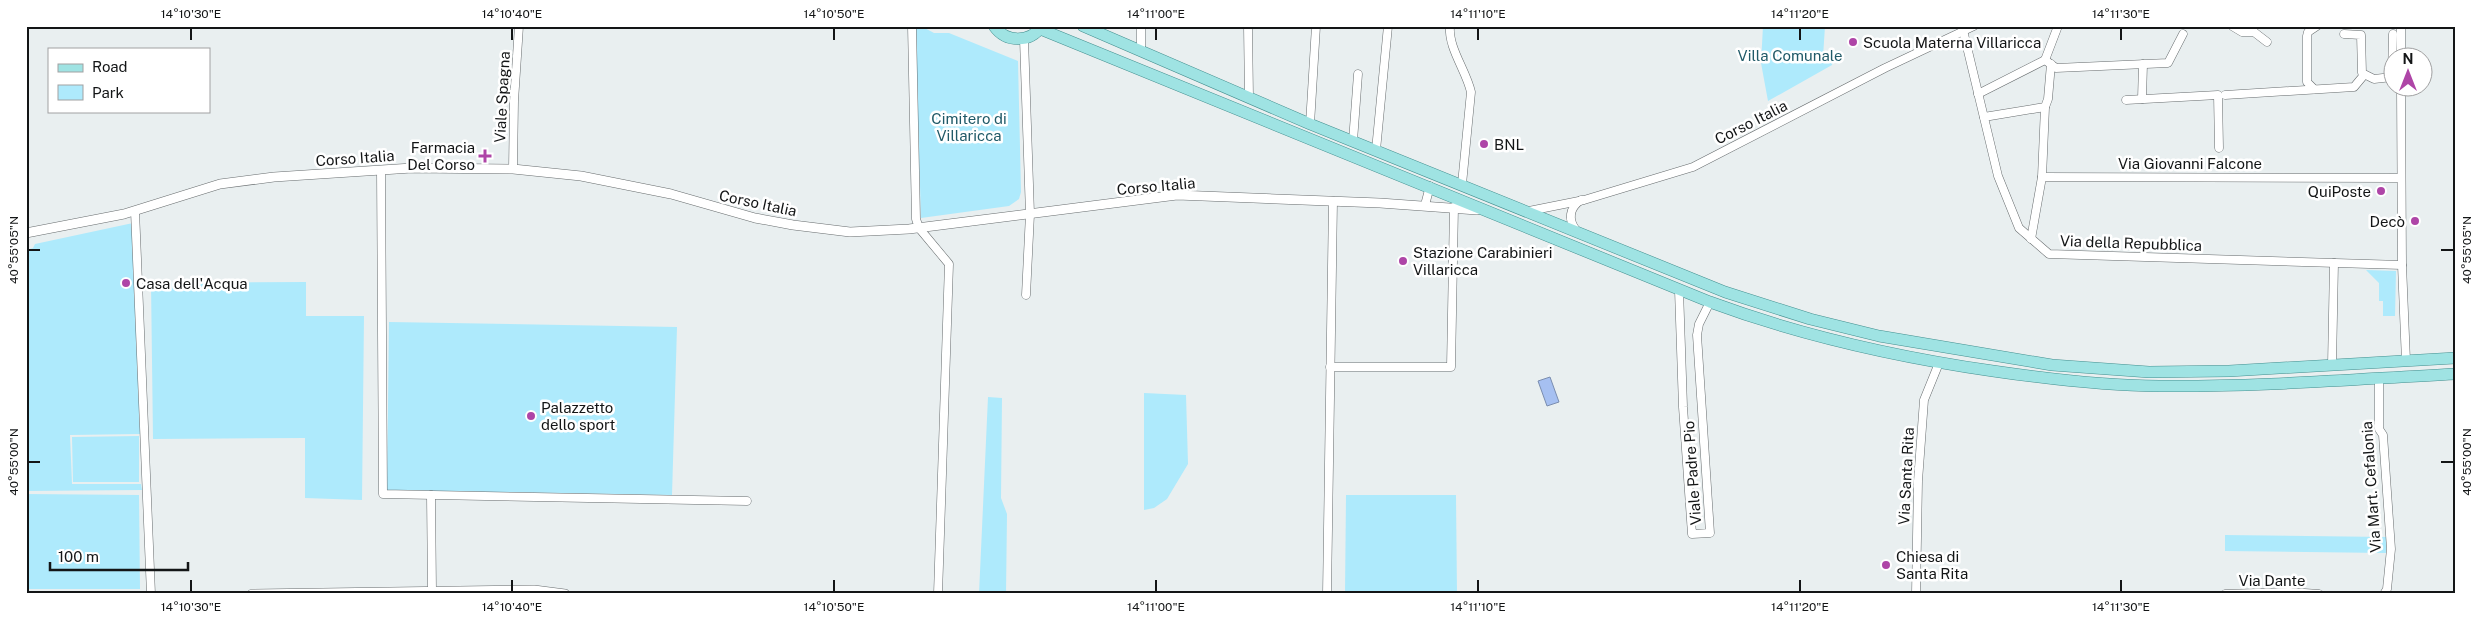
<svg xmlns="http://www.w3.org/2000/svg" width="2481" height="620" font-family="'Public Sans',sans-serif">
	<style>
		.green { fill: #aeeafc }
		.water { fill: #a6c0f1; stroke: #7a8daf }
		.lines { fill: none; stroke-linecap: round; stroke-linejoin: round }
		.minor-casing { stroke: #676c6e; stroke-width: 9 }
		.tertiary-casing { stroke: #676c6e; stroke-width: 10 }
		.primary-casing { stroke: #448f8f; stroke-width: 12 }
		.minor { stroke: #fff; stroke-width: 8 }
		.tertiary { stroke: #fff; stroke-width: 9 }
		.primary { stroke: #9fe3e3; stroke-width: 11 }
		.ticks { fill: none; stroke: #131516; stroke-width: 2 }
		.poi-dot { fill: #ae45a7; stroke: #fff; stroke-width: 2 }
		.labels { text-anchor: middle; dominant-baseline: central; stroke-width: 5; stroke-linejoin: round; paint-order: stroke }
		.poi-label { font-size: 15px; fill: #131516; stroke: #fff; text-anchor: start }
		.park-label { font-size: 15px; fill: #205a68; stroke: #fff }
		.street-label { font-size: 15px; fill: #131516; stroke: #fff }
		.neatline { fill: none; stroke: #131516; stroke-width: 2 }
		.ticks-label { font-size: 12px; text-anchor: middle; fill: #131516 }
	</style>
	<rect width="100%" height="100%" fill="#e9eff0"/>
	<g class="green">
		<path d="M 915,26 L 921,26 L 934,33 L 949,33 L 1018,61 L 1021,192 L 1019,199 L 1009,206 L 921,218 Z"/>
		<path d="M 1763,26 L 1825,26 L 1823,57 L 1833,58 L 1832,65 L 1768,101 L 1761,63 Z"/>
		<path d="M 133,223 L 140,434 L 70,435 L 72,484 L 141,484 L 142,490 L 26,491 L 26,250 L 33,248 L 35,244 Z"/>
		<path d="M 2366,270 L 2396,271 L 2395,316 L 2383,316 L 2383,301 L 2379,301 L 2379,283 Z"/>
		<path d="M 306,282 L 306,316 L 364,316 L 362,500 L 305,498 L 305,438 L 153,439 L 151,283 Z"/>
		<path d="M 389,322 L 677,327 L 672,495 L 387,490 Z"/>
		<path d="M 1144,393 L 1186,395 L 1188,464 L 1167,499 L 1154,508 L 1144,510 Z"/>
		<path d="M 988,397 L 1002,398 L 1001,498 L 1007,514 L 1006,594 L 979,594 Z"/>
		<path d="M 139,436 L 139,482 L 73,482 L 72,437 Z"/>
		<path d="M 26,494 L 139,495 L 140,589 L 26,589 Z"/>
		<path d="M 1346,495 L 1456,495 L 1457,594 L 1345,594 Z"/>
		<path d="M 2225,535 L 2387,537 L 2386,553 L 2225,551 Z"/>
	</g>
	<path class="water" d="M 1550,377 L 1559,402 L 1547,406 L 1538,381 Z"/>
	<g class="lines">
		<defs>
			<g id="minor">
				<path d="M 912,26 L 916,219 L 919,228 L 949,264 L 938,594"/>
				<path d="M 1248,26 L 1249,98"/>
				<path d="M 1450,26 C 1448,48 1466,70 1471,92 L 1462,184"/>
				<path d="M 1962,26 L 1998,176 L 2019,228 L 2049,254 L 2402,265"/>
				<path d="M 2232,26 L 2242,32 L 2254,32 L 2267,42"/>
				<path d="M 2401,26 L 2401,58"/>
				<path d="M 2344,34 L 2361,35 L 2362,73 L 2374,79 L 2392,77 L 2393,34"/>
				<path d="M 1024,39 L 1030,214 L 1026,295"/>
				<path d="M 1141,51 L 1141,26"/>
				<path d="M 2045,60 L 2058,26"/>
				<path d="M 2401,88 L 2402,265 L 2406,361"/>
				<path d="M 2314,89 L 2307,82 L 2307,36 L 2308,32 L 2317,26"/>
				<path d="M 1978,94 L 2045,60 L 2056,68 L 2168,63 L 2183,34"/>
				<path d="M 2225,95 L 2354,87 L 2364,75"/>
				<path d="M 2142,99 L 2143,64"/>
				<path d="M 2126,100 L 2218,95 L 2219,148"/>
				<path d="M 1984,117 L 2045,107 L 2048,99 L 2051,64"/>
				<path d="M 1310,124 L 1316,26"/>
				<path d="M 1353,141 L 1358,74"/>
				<path d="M 1376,150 L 1388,26"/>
				<path d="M 513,169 L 514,101 L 519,26"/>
				<path d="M 381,170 L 383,494 L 747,501"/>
				<path d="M 2042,177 L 2045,107"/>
				<path d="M 1425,205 L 1430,186"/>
				<path d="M 135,211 L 151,594"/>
				<path d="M 1529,211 L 1584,200 L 1693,167 L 1885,68 L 1974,26"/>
				<path d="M 1576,230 C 1568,220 1569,208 1581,200"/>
				<path d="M 2031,239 L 2042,177 L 2401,178"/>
				<path d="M 1679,290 L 1683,407 L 1692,534 L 1710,533 L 1697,335 L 1699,324 L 1710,302"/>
				<path d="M 2332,365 L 2334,263"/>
				<path d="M 1330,367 L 1451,367 L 1454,207"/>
				<path d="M 2379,378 L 2379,429 L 2383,435 L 2391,549 L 2387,589 L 2384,594"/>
				<path d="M 431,495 L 432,591"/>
				<path d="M 1327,594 L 1333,201"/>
				<path d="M 1916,594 L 1918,481 L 1924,400 L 1939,363"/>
				<path d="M 2225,594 L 2290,592 L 2319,594"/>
			</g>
			<g id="tertiary">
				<path d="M 26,233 L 124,214 L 220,184 L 274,177 L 412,168 L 513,169 L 581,176 L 671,194 L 755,218 L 793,225 L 850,232 L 909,229 L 1177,195 L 1380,203 L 1477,210"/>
				<path d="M 252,594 L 534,590 L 565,594"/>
			</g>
			<g id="primary">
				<path d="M 994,26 C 1006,43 1030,43 1042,26"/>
				<path d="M 1083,26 L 1310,124 L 1725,292 L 1810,319 L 1879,336 L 2052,365 L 2149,372 L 2229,371 L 2455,358"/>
				<path d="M 1040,29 L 1710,302 C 1802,336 1897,357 1993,371 C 2048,379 2104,386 2159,386 C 2258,387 2357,379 2455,374"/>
			</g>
		</defs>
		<use href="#minor" class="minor-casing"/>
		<use href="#tertiary" class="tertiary-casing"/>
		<use href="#primary" class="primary-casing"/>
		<use href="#minor" class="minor"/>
		<use href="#tertiary" class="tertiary"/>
		<use href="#primary" class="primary"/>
	</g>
	<path class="ticks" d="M 191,28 L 191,40M 512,28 L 512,40M 834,28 L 834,40M 1156,28 L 1156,40M 1478,28 L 1478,40M 1800,28 L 1800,40M 2121,28 L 2121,40M 28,250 L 40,250M 2441,250 L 2454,250M 28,462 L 40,462M 2441,462 L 2454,462M 191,580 L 191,592M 512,580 L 512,592M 834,580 L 834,592M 1156,580 L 1156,592M 1478,580 L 1478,592M 1800,580 L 1800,592M 2121,580 L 2121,592"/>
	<g class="poi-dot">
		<circle cx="1853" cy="42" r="5"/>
		<circle cx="1484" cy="144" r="5"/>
		<path d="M482.5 148.5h5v5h5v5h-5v5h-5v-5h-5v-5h5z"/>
		<circle cx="2381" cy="191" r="5"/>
		<circle cx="2415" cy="221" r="5"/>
		<circle cx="1403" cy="261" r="5"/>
		<circle cx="126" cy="283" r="5"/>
		<circle cx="531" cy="416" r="5"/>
		<circle cx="1886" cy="565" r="5"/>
	</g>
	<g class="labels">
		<g class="poi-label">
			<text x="1863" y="42">Scuola Materna Villaricca</text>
			<text x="1494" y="144">BNL</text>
			<text x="475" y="147" text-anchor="end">Farmacia<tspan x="475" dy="17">Del Corso</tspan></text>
			<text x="2371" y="191" text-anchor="end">QuiPoste</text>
			<text x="2405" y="221" text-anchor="end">Decò</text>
			<text x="1413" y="252">Stazione Carabinieri<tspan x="1413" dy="17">Villaricca</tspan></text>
			<text x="136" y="283">Casa dell'Acqua</text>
			<text x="541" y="407">Palazzetto<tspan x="541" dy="17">dello sport</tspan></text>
			<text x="1896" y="556">Chiesa di<tspan x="1896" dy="17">Santa Rita</tspan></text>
		</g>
		<g class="park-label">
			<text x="1790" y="55">Villa Comunale</text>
			<text x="969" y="118">Cimitero di<tspan x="969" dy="17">Villaricca</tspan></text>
		</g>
		<g class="street-label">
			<text transform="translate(502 97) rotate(-87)">Viale Spagna</text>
			<text transform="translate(1751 122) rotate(-27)">Corso Italia</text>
			<text transform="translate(355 158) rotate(-4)">Corso Italia</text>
			<text x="2190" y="163">Via Giovanni Falcone</text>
			<text transform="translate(1156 186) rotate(-5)">Corso Italia</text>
			<text transform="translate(758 203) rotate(12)">Corso Italia</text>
			<text transform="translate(2131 243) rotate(2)">Via della Repubblica</text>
			<text transform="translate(1692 473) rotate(-94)">Viale Padre Pio</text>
			<text transform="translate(1906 476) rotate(-87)">Via Santa Rita</text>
			<text transform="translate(2371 487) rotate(-94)">Via Mart. Cefalonia</text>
			<text x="2272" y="580">Via Dante</text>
		</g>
	</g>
	<rect width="2481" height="620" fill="none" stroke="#ffffff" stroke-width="55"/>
	<rect x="48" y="48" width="162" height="65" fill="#ffffff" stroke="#a1a1a2"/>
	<rect x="58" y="64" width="25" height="8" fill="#9fe3e3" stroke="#a1a1a2"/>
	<text x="92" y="72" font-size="15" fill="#131516">Road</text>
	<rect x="58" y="85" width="25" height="15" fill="#aeeafc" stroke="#a1a1a2"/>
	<text x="92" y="98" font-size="15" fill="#131516">Park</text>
	<g transform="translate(2408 72)"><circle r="24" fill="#ffffff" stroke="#a1a1a2"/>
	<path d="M0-4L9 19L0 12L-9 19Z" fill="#ae45a7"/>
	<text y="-8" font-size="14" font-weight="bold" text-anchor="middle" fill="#131516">N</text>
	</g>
	<path d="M50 562v8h138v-8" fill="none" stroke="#131516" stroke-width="2.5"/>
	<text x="58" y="562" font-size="15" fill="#131516" stroke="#ffffff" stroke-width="4" paint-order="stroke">100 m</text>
	<rect x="28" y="28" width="2426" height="564" class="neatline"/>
	<g class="ticks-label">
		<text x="191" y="18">14°10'30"E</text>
		<text x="512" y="18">14°10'40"E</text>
		<text x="834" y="18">14°10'50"E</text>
		<text x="1156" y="18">14°11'00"E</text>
		<text x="1478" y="18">14°11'10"E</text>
		<text x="1800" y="18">14°11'20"E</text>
		<text x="2121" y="18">14°11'30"E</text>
		<text transform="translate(14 250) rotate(-90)" y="4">40°55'05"N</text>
		<text transform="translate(2467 250) rotate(-90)" y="4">40°55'05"N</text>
		<text transform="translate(14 462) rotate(-90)" y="4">40°55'00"N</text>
		<text transform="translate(2467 462) rotate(-90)" y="4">40°55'00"N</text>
		<text x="191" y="611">14°10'30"E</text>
		<text x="512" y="611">14°10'40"E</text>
		<text x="834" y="611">14°10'50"E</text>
		<text x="1156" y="611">14°11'00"E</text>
		<text x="1478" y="611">14°11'10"E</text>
		<text x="1800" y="611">14°11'20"E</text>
		<text x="2121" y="611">14°11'30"E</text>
	</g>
</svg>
